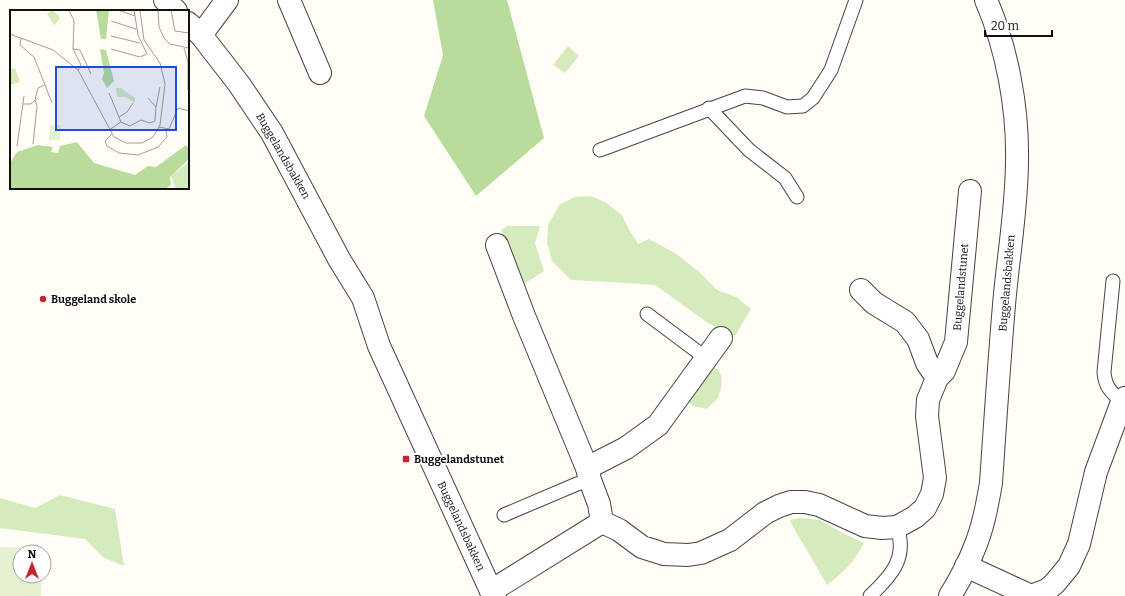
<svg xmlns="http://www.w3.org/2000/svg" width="1125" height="596" font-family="Bitter,serif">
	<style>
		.green { fill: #d5ebbd }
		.forest { fill: #b9dc9c }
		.pitch { fill: #e6f2cf }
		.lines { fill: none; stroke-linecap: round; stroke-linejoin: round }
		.service-casing { stroke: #444; stroke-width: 15 }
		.minor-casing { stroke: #444; stroke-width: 24 }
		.tertiary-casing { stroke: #444; stroke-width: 24 }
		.service { stroke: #fff; stroke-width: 13 }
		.minor { stroke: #fff; stroke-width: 22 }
		.tertiary { stroke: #fff; stroke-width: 22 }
		.poi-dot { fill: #c4262e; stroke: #fff; stroke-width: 1.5 }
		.labels { text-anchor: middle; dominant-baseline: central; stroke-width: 4; stroke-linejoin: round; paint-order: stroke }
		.street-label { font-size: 11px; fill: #111; stroke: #fff }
		.poi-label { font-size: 11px; font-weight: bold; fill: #111; stroke: #fff; text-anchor: start }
		.inset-road { fill: none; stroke: #a09f9a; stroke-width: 1 }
		.view { fill: #1d4ed8; fill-opacity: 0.15; stroke: #1d4ed8; stroke-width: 2 }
		.inset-edge { fill: none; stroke: #111; stroke-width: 2 }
	</style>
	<rect width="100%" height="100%" fill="#fffdf5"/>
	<g class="green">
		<path d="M 568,46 L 579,56 L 565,73 L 553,65 Z"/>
		<path d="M 591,196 L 605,202 L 622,215 L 628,228 L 638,244 L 649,239 L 675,253 L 698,271 L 717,290 L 736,297 L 751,309 L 735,336 L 708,323 L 655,285 L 610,282 L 571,280 L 552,261 L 547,243 L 548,225 L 560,204 L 575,197 Z"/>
		<path d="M 507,226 L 540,226 L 535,243 L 544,271 L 524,284 L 501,230 Z"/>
		<path d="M 715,368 C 725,373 722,389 718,397 C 716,401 710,405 707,409 L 693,406 L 686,401 L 709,370 Z"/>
		<path d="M 60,495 L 115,509 L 124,566 L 104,558 L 85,539 L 0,528 L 0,498 L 35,508 Z"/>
		<path d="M 799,518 L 820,520 L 841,532 L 864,543 C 854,562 843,573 827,585 L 791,523 L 790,520 Z"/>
	</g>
	<path class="forest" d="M 433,0 L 507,0 L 544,138 L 476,196 L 424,116 L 443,55 Z"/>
	<path class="pitch" d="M 0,547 L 44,549 L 44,552 L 20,552 L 20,576 L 42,576 L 41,596 L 0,596 Z"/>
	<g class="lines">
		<defs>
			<g id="service">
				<path d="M 709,108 L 749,150 L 785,178 L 797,197"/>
				<path d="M 600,150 L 745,96 L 763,98 L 787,107 L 803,106 L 813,98 L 831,70 L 856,0"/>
				<path d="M 1113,281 L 1104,372 C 1105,387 1111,392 1122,402"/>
				<path d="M 647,314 L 706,358"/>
				<path d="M 504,515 L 577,484 L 590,480"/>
				<path d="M 870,596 C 891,576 908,558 897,527"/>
			</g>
			<g id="minor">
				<path d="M 289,0 L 320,73"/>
				<path d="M 201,35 L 227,0"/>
				<path d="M 937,378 L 944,371 L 956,342 L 970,191"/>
				<path d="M 587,468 L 626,448 L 658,425 L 721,338"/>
				<path d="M 602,522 L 619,530 L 642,547 L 664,554 L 688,555 L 701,553 L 730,540 L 765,513 L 779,506 L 791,502 L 805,502 L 819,505 L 865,526 L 882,528 L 897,527 L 915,517 L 925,508 L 932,494 L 935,478 L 927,416 L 928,400 L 937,378 L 927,363 L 918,339 L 905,322 L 874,303 L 861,290"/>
				<path d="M 966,566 L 1031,596"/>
				<path d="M 491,591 L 602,522 L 599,504 L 590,480 L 587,468 L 524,316 L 497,245"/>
				<path d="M 1031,596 L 1047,590 L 1055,583 L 1069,566 L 1079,544 L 1096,472 L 1122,402 L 1125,398"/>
			</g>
			<g id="tertiary">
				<path d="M 165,0 L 176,11"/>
				<path d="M 188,23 L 201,35 L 239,84 L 272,133 L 339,259 L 363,298 L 379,346 L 491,591 L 495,596"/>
				<path d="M 950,596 C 959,581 968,565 974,549 C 983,528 987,506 991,483 C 995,424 999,364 1004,305 C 1008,257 1017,208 1017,160 C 1018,108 1007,48 986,0"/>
			</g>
		</defs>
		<use href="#service" class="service-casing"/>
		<use href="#minor" class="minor-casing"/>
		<use href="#tertiary" class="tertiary-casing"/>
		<use href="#service" class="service"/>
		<use href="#minor" class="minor"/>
		<use href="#tertiary" class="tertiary"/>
	</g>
	<g class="poi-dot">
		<circle cx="43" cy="299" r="4"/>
		<rect x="402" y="455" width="8" height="8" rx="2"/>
	</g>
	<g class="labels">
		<g class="street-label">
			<text transform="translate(283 156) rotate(60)">Buggelandsbakken</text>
			<text transform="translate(1007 283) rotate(-85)">Buggelandsbakken</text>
			<text transform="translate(961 287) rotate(-85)">Buggelandstunet</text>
			<text transform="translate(461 526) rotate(65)">Buggelandsbakken</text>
		</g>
		<g class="poi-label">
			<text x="51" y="299">Buggeland skole</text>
			<text x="414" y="459">Buggelandstunet</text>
		</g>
	</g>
	<g transform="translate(10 10)">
		<rect width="179" height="179" fill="#fffdf5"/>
		<path d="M 42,0 L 49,6 L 49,10 L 44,15 L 37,4 ZM 5,58 L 10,72 L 0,75 L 0,59 ZM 106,78 L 111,78 L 125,88 L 125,93 L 116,87 L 107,87 ZM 179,152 L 179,179 L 166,179 L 161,166 Z" fill="#d5ebbd"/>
		<path d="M 86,0 L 99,0 L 96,29 L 91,29 ZM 90,39 L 96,40 L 104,71 L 97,78 L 92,69 L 94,63 ZM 67,132 L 84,153 L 125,165 L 138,156 L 146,157 L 176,135 L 179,139 L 179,149 L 160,167 L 161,175 L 155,179 L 0,179 L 0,153 L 7,142 L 28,135 L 43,137 L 41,142 L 48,143 L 50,136 Z" fill="#b9dc9c"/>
		<path d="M 40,115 L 51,115 L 50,130 L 39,130 Z" fill="#e6f2cf"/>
		<path class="inset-road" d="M 59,0 L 64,11 L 63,39 L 71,55 L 68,60M 108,0 L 125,6M 148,0 L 149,17 L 154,28 L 160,34 L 179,38M 161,0 L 165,21 L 179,23M 101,11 L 126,19M 0,24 L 13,29M 101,26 L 130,33M 11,28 L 43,40 L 68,60 L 104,127 L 116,133 L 132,133 L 143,127 L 150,115 L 155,74 L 150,53 L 134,30 L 130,0M 11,28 L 10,35 L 24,47 L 42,93M 174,38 L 178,52 L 178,80M 63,39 L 70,40 L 81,64M 101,39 L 130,47 L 137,44 L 128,25 L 124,0M 13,94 L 21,94 L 25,90M 146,97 L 150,77M 109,107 L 117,102 L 123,93M 111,112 L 120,116 L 131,110 L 140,113 L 145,111 L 146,97 L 138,88M 149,117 L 159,119 L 168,98 L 179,101M 99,120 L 111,112 L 99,83M 102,124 L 95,131 L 97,136 L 109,143 L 128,145 L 148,137 L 157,127 L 156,120M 23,134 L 27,96 L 25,90 L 28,78 L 34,75M 7,136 L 14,86"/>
		<path class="view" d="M 46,57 L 166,57 L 166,120 L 46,120 Z"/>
		<rect width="179" height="179" class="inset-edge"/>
	</g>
	<g transform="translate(32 564)"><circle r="19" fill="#ffffff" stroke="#a0a0a0"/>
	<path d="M0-3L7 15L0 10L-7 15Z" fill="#c4262e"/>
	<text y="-6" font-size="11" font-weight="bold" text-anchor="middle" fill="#111111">N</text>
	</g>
	<path d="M985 30v6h67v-6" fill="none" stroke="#111111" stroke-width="2"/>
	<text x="991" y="30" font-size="12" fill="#111111" stroke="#ffffff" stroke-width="3" paint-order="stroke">20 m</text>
</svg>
